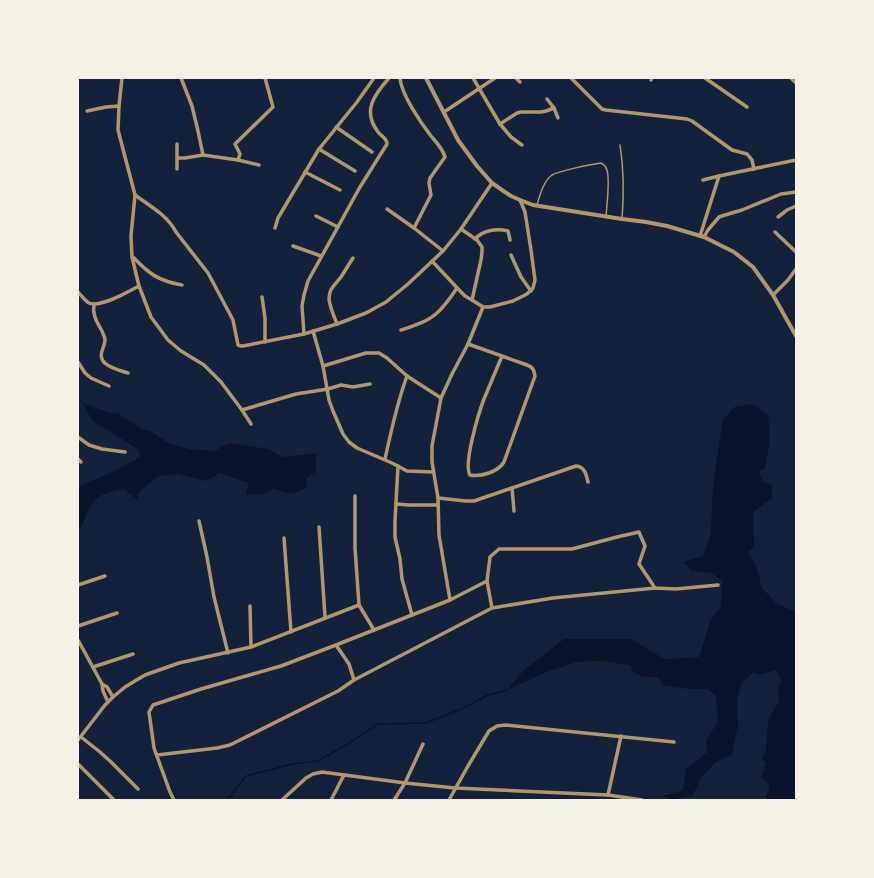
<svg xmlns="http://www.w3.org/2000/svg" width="874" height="878" font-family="Raleway,sans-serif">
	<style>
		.water { fill: #0b132b }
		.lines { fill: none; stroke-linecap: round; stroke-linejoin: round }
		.stream { stroke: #0b132b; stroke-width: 1.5 }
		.service { stroke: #b1986c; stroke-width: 1.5 }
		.minor { stroke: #b1986c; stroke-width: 3.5 }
		.tertiary { stroke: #b1986c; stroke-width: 4 }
	</style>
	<rect width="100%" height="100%" fill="#14213d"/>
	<g class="water">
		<path d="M 82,402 L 109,413 L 119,414 L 142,429 L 152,432 L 170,444 L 189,449 L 215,451 L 228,443 L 269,449 L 282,457 L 316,453 L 316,471 L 306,479 L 307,487 C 293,495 290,496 274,488 L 261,495 L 246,494 L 248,483 L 220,473 L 206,481 L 177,474 L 159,476 L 139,492 L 137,499 L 124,489 C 117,491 104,493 99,497 C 87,505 86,521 78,532 L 78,491 L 82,485 L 119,469 L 140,457 L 139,450 L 92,420 Z"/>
		<path d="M 752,404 L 768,415 L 770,441 L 765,468 L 759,472 L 763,482 L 772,484 L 772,498 L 753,512 L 754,547 L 748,552 L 756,565 L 762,588 L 776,603 L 796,612 L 796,800 L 766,800 L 766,794 L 769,790 L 769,784 L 761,778 L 766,764 L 762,758 L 766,752 L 768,720 L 779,701 L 778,686 L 782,681 L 775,670 L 760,675 L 754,672 L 741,684 L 737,700 L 738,725 L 732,754 L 715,763 L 701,778 L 693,795 L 673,800 L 671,800 L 663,796 L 683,790 L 686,769 L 707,752 L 706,740 L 718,722 L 716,696 L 708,689 L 688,689 L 663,685 L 658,677 L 643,677 L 632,671 L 630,665 L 600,661 L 577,662 L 549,671 L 507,690 L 524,670 L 564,639 L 631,639 L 664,659 L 699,657 L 711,619 L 721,607 L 722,580 L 711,573 L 692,571 L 683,562 L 703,556 L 711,533 L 713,484 L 723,420 L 734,407 Z"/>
	</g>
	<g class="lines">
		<g class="stream">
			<path d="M 78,399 L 82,402"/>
			<path d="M 227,800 L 246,776 L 293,764 L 318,761 L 346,745 L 378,724 L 426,723 L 464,708 L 488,695 L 507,690"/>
		</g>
		<g class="service">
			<path d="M 620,145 C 624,170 624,194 622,219"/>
			<path d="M 537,205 C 540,195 543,182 552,175 C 559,171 592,164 601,163 C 604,165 606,166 607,170 C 610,180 607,204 606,216"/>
		</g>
		<g class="minor">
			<path d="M 122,78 L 119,106 L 118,130 L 135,195 L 131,236 L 132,257 L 139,286 L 151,317 L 168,340 L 181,351 L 204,365 L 221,382 L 242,410 L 251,424"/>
			<path d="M 181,78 L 192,106 L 198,131 L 203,155"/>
			<path d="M 400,78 C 401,94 421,123 431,136 C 436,142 443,149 445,157 L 430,178 L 429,183 L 431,195 L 414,228"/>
			<path d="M 473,78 L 500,124 L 511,137 L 522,145"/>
			<path d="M 516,78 L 520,82"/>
			<path d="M 571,78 L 602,109 L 606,110 L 687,119 L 692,121 L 732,150 L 747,154 L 752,160 L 754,169"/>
			<path d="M 705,78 L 747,107"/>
			<path d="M 791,78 L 796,83"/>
			<path d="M 651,80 L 652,78"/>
			<path d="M 547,99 L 554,108 L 558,118"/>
			<path d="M 87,111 L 106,107 L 119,106"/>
			<path d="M 444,112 L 495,78"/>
			<path d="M 500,124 L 517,113 L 521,112 L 541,112 L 546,111 L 554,108"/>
			<path d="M 336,127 L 372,152"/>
			<path d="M 319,149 L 355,171"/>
			<path d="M 178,158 L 185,158 L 203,155 L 238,160 L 259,165"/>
			<path d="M 238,160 L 240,154 L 235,144 L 273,107 L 265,78"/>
			<path d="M 177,169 L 177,144"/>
			<path d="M 305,172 L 340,190"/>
			<path d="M 703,180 L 719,176"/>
			<path d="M 135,195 C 150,206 167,215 176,232 L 208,273 L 233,320 L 238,345 L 241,346 L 243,346 L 304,334 L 337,324 L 366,313 L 386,302 L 408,284 L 443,251 L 461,229 L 492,183"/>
			<path d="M 387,209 L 414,228 L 443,251"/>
			<path d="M 316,216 L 338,227"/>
			<path d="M 778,217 L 787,210 L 796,206"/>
			<path d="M 275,228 L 278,218 L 319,149 L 357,102 L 374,78"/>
			<path d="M 775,232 L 796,252"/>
			<path d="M 700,236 L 719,176 L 796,160"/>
			<path d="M 704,237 L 708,230 L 719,217 L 725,215 L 742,210 L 781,194 L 796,192"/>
			<path d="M 475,239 C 483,230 497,228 508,231 L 510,240"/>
			<path d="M 293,246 L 321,256"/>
			<path d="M 511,255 L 521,277 L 531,291"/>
			<path d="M 133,257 C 149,274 159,281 182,285"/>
			<path d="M 432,261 L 461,292 L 465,296 L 472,300 L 481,260 L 482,252 L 482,247 L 477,240 L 461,229"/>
			<path d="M 78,292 C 81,295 85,301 89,303 C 100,308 128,292 139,286"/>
			<path d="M 773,295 L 788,280 L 796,269"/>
			<path d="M 262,297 L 265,318 L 265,342"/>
			<path d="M 472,300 L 483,307 L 490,307 L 513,301 L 527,294 L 533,288 L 535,280 L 531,250 L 525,212 L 520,200"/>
			<path d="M 94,304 C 92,315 97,322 102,331 C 103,334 105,337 105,340 C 105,347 98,354 103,361 C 107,367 121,371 128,373"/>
			<path d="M 337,324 C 334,316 330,308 329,299 C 329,288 335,285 341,277 C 345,271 349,264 353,258"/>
			<path d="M 401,330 C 413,326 427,322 437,313 C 445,306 451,297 457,288"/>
			<path d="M 313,331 L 323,366 L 329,400 L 333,411 L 343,434 L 349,442 L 357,448 L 392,463 L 407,471 L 433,472"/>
			<path d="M 304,334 L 302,306 L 304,295 L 308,281 L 360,187 L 387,144 C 387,138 382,137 378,132 C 362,111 374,95 389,78"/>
			<path d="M 468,344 L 527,365 C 533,367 534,370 535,376 L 504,462 C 498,472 481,477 470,475 C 463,464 479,412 484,399 C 490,385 496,370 502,356"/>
			<path d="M 78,362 L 85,373 L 91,378 L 109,386"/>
			<path d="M 323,366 L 366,353 L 379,353 L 387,358 L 407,376 L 441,398"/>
			<path d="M 242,410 L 296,394 L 328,389 L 341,385 L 353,387 L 370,384"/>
			<path d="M 78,437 L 89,445 L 102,449 L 125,452"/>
			<path d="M 78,459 L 81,462"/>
			<path d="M 385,459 C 391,431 397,403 407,376"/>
			<path d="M 398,466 L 395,521 L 395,537 L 400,559 L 402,579 L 412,615"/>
			<path d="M 512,488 L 514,511"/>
			<path d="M 355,496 L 355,548 L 359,605"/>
			<path d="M 438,498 L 466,501 L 474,501 L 576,466 C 585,467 586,474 588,482"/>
			<path d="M 396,504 L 409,505 L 438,505"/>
			<path d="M 199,521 L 207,557 L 214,597 L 228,653"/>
			<path d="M 319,527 L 325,617"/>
			<path d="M 284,538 L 291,632"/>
			<path d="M 78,585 L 105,576"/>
			<path d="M 655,588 L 639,564 L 645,546 L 639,532 L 617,537 L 572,549 L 499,549 L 490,557 L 487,581 L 492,608 L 553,598 L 655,588 L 676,589 L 718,585"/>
			<path d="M 450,600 L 439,535 L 438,498 L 432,462 L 432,446 L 441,398 L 452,374 L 468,344 L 483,307"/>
			<path d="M 250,606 L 251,647"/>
			<path d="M 78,626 L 117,613"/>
			<path d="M 78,640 L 102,684 L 103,691 L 108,702"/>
			<path d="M 93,667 L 133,654"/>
			<path d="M 354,680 L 492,608"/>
			<path d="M 102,684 L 107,687 L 113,697"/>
			<path d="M 81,737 L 100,752 L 111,762 L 138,789"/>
			<path d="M 78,740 L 105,705 L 113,697 L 125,687 L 145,675 L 179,663 L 251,647 L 359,605 L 374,630"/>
			<path d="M 157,755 L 217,748 L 230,745 L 338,691 L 354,680 L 349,664 L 336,645"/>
			<path d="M 78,764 L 114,800"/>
			<path d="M 608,795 L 621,736"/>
			<path d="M 174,800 L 170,792 L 154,748 L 149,712 L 153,705 L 201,689 L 281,666 L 336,645 L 450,600 L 487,581"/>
			<path d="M 282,800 L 306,778 L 313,774 L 322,772 L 405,783 L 455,788 L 608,795 L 642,800"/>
			<path d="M 331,800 L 344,775"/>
			<path d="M 394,800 L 405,783 L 423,744"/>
			<path d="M 449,800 L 468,766 L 489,731 L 497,726 L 506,725 L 674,742"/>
		</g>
		<path class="tertiary" d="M 426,78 L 458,140 L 477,166 L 492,183 L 511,196 L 520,200 L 533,205 L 622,219 L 646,222 L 667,226 L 704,237 L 734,252 L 753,267 L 773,295 L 796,336"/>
	</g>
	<rect width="874" height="878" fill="none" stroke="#f6f1e7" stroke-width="158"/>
</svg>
